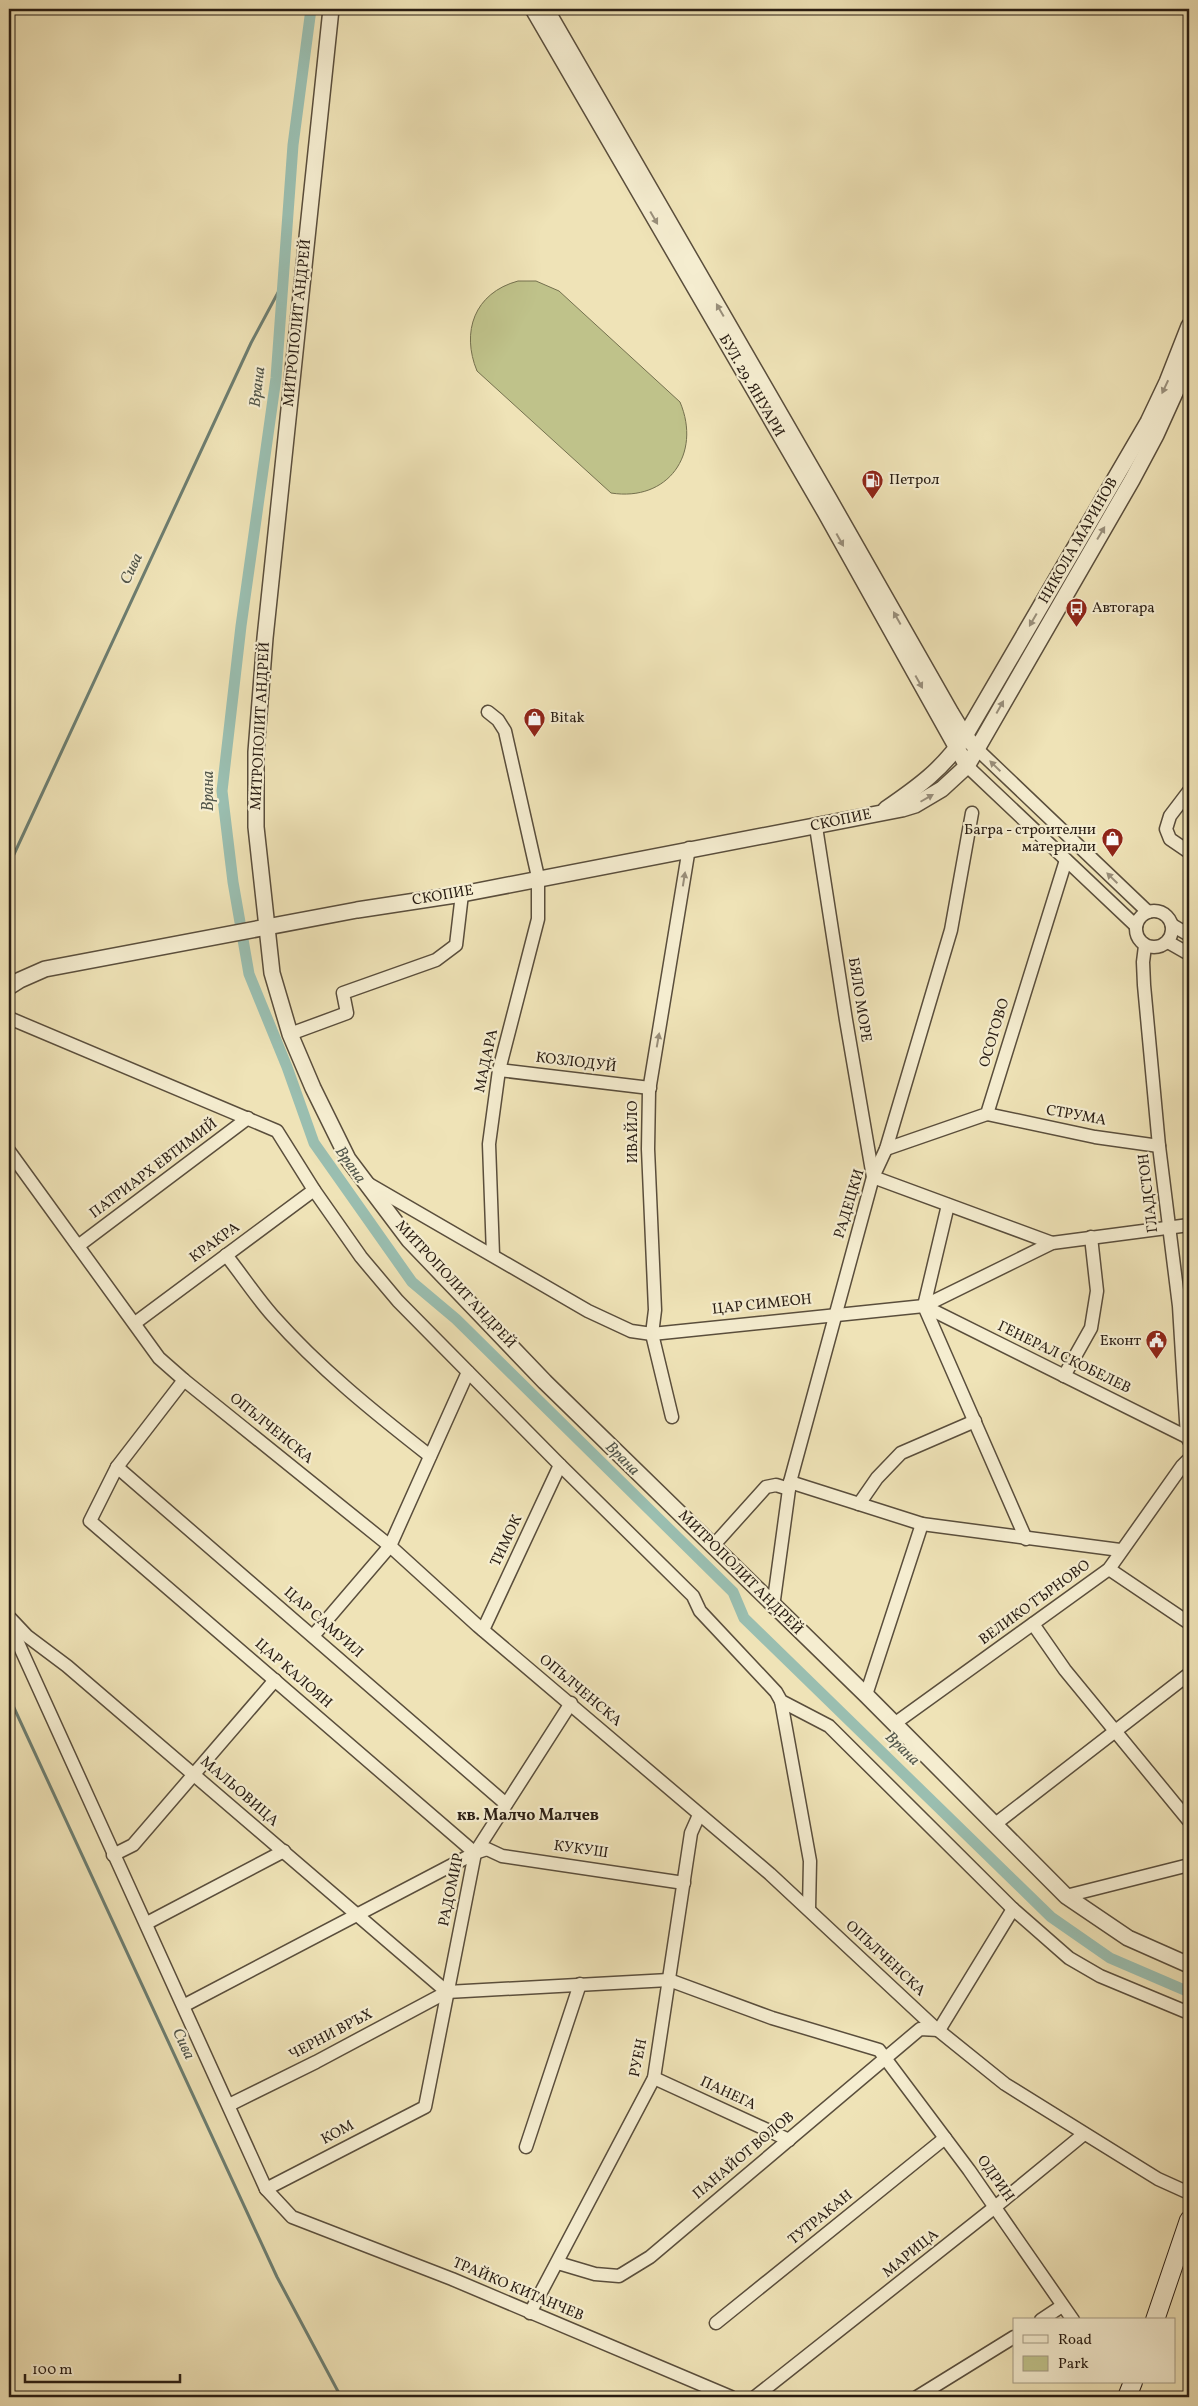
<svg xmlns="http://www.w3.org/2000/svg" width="1198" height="2406" font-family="Vollkorn,serif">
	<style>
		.green { fill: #bfc28a; stroke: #74704e }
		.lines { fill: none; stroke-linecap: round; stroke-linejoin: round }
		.stream { stroke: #6d7e71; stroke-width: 3 }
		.canal { stroke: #9abeb0; stroke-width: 11 }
		.minor-casing { stroke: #5a4e3c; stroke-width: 15 }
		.tertiary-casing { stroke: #5a4e3c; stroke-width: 18 }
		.secondary-casing { stroke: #291d13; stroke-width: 20 }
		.minor { stroke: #f5edd0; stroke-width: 12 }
		.tertiary { stroke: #f5edd0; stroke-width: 15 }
		.secondary { stroke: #f5edd0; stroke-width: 18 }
		.oneway { fill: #998f7b }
		.labels { text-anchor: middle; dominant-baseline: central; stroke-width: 4.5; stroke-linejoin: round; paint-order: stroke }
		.street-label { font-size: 15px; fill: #291d13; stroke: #f5edd0 }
		.poi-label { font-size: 15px; fill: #291d13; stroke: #f5edd0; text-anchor: start }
		.water-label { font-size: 16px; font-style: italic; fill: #51554a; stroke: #f5edd0 }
		.neighbourhood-label { font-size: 16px; font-weight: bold; fill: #291d13; stroke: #f5edd0 }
	</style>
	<rect width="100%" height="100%" fill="#efe3b7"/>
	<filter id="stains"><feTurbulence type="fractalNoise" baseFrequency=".004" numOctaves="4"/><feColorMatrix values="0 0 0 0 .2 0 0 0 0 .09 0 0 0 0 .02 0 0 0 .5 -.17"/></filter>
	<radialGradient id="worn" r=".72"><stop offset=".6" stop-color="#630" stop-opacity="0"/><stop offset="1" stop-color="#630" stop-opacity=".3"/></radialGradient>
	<path class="green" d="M 518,281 L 536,281 L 559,291 L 680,402 C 702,454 668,502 611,493 L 477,371 C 461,332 474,293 518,281 Z"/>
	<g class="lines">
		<g class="stream">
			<path d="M 9,865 L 251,343 L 282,285"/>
			<path d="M 9,1697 L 277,2277 L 341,2397"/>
		</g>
		<path class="canal" d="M 311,9 L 293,145 L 276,378 L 241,626 L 222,791 L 233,882 L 249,974 L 287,1067 L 314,1143 L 412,1282 L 456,1319 L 733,1592 L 744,1618 L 1051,1917 L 1110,1958 L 1189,1992"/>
		<defs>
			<g id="minor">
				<path d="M 488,712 L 498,720 L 505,731 L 538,877 L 538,919 L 499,1070 L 489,1144 L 493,1255"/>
				<path d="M 977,749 L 1148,912"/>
				<path d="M 967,766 L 1136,926"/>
				<path d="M 1189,791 L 1170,816 L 1166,829 L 1170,839 L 1189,852"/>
				<path d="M 816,827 L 846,1020 L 873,1177 L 1052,1243"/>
				<circle cx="1154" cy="929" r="18"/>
				<path d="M 1172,925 L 1189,935"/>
				<path d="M 1168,942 L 1189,954"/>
				<path d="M 1145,946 L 1143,962 L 1144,985 L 1159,1146 L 1179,1306 L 1187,1437"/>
				<path d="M 9,1018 L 277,1131 L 314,1190 L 361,1257 L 398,1301 L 560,1465 L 693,1596 L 700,1611 L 776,1692 L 781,1701 L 829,1726 L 1013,1909"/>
				<path d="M 290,1034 L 347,1013 L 343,993 L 436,960 L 456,945 L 462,894"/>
				<path d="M 499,1070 L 650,1088"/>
				<path d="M 987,1114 L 1095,1137 L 1159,1146"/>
				<path d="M 886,1149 L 987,1114 L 1066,860"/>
				<path d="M 9,1151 L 159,1358 L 184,1380 L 390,1546 L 478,1626 L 770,1874 L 933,2026 L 1005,2084 L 1158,2179 L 1189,2193"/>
				<path d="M 367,1183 L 588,1311 L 631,1331 L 652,1334 L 924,1306 L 1052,1243 L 1189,1225"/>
				<path d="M 948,1205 L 924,1306 L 1026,1539"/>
				<path d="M 78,1246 L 248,1118"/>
				<path d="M 226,1255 C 242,1275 256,1297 273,1316 C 319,1368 375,1413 430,1456"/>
				<path d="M 924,1306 L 1187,1437 L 1189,1441"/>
				<path d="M 135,1323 L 314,1190"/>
				<path d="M 1064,1376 L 1091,1328 L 1097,1291 L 1091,1237"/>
				<path d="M 184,1380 L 117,1467 L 90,1521 L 475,1853"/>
				<path d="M 672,1417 L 652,1334 L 655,1310 L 648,1149 L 649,1091 L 689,848"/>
				<path d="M 117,1467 L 506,1804"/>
				<path d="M 790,1482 L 922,1524 L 1120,1550"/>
				<path d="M 859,1504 L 877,1478 L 901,1453 L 975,1421"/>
				<path d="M 713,1546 L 766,1487 L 776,1485 L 789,1489"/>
				<path d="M 1109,1569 L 1189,1623"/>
				<path d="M 773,1607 L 790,1482 L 873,1177 L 886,1149 L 951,930 L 972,813"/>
				<path d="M 10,1618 L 27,1636 L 67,1666 L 447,1992"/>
				<path d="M 9,1623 C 94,1812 182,2000 266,2189 L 292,2217 L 452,2279 L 731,2397"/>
				<path d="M 1033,1624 L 1065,1670 L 1189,1821"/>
				<path d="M 483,1630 L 560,1465"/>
				<path d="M 313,1636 L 390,1546 L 468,1372"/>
				<path d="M 866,1695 L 922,1524"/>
				<path d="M 781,1701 L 810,1861 L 809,1909"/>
				<path d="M 894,1724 L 1109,1569 L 1182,1466 L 1189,1459"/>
				<path d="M 994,1825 L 1189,1674"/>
				<path d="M 113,1855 L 133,1845 L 275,1680"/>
				<path d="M 1066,1896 L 1189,1865"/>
				<path d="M 147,1923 L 284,1851"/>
				<path d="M 185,2005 L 475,1853 L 487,1849 L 502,1856 L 684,1883"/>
				<path d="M 654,2078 L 789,2140"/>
				<path d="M 229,2105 L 316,2062 L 447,1992 L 669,1980 L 772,2018 L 879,2050 L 969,2170 L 1073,2320"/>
				<path d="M 526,2147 L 580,1984"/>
				<path d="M 266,2189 L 425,2107 L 475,1853 L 571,1703"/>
				<path d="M 558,2263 L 595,2274 L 619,2276 L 650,2257 L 920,2029 L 939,2030 L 1013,1909 L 1069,1958 L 1100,1976 L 1189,2013"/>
				<path d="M 530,2313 L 654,2078 L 691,1833 L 699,1815"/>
				<path d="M 1041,2320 L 1062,2306"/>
				<path d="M 716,2323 L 945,2138"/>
				<path d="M 755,2397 L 995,2207 L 1084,2134"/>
				<path d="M 917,2397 L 1014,2337"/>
			</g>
			<g id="tertiary">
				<path d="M 331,9 L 265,638 L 256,752 L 256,827 L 272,973 L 290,1034 L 313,1088 L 348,1159 L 409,1240 L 545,1382 L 866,1695 L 1066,1896 L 1128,1938 L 1189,1965"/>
				<path d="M 533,9 L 825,512 L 967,766"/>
				<path d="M 546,9 L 828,497 L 951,713 L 965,736 L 977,749"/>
				<path d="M 886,809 C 918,787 943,769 965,736 L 1148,422 L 1167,382 L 1189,326"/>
				<path d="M 9,987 L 20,980 L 45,969 L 357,910 L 462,894 L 902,809 L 915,805 L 942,789 L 967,766 L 977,749 L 1132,480 L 1156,435 L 1189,362"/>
			</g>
			<g id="secondary">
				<path d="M 1155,2320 L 1189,2220"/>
				<path d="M 1127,2397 L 1133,2382"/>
			</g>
		</defs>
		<use href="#minor" class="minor-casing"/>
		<use href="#tertiary" class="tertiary-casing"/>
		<use href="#secondary" class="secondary-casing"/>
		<use href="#minor" class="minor"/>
		<use href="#tertiary" class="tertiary"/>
		<use href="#secondary" class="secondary"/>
	</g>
	<defs><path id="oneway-solid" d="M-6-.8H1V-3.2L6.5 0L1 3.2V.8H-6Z" transform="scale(1.25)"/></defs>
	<g class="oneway">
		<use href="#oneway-solid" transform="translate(654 218) rotate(60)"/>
		<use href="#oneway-solid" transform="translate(720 310) rotate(-120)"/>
		<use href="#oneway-solid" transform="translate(1165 387) rotate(115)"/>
		<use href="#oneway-solid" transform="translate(1101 533) rotate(-59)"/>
		<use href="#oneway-solid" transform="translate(840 540) rotate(61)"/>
		<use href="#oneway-solid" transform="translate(897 618) rotate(-119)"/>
		<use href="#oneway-solid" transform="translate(1033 620) rotate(120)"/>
		<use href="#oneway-solid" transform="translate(919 682) rotate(61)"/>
		<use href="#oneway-solid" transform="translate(1000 707) rotate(-61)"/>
		<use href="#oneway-solid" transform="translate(995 766) rotate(-136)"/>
		<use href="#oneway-solid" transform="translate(927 798) rotate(-30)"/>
		<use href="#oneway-solid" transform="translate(1112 878) rotate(-136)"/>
		<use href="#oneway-solid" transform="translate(684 879) rotate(-81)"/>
		<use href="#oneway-solid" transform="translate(658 1040) rotate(-80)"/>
	</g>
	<defs>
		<symbol id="fuel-pin" viewBox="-11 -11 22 30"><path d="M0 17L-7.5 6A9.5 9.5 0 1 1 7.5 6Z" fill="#8f2418" stroke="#f5edd0"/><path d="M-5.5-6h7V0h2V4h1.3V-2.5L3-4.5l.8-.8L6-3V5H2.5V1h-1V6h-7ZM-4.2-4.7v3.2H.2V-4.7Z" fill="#fff"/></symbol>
		<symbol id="bus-pin" viewBox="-11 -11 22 30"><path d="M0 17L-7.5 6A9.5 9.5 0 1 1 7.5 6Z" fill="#8f2418" stroke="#f5edd0"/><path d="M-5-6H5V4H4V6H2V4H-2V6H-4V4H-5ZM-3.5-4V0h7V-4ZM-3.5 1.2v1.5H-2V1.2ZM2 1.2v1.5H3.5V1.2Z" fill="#fff"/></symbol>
		<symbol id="shop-pin" viewBox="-11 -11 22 30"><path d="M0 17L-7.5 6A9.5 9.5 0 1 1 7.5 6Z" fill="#8f2418" stroke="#f5edd0"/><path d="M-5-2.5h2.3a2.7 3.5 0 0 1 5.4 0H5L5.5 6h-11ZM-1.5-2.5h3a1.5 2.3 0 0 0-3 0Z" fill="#fff"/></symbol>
		<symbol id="civic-pin" viewBox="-11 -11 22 30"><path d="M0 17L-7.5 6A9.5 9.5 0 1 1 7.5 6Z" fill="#8f2418" stroke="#f5edd0"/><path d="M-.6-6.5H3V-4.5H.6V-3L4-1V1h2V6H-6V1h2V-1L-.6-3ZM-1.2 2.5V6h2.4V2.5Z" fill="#fff"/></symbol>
	</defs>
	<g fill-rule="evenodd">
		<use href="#fuel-pin" x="860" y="468" width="25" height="34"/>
		<use href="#bus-pin" x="1064" y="596" width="25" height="34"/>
		<use href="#shop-pin" x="522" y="706" width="25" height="34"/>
		<use href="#shop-pin" x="1100" y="826" width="25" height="34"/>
		<use href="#civic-pin" x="1144" y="1328" width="25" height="34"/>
	</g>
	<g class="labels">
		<g class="street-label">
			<text transform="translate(298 323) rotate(-84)">МИТРОПОЛИТ АНДРЕЙ</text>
			<text transform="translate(751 386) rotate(60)">БУЛ. 29. ЯНУАРИ</text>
			<text transform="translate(1079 541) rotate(-60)">НИКОЛА МАРИНОВ</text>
			<text transform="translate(261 726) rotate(-87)">МИТРОПОЛИТ АНДРЕЙ</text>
			<text transform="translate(841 821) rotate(-12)">СКОПИЕ</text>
			<text transform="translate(443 896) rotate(-10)">СКОПИЕ</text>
			<text transform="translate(859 1000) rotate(81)">БЯЛО МОРЕ</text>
			<text transform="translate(995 1033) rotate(-73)">ОСОГОВО</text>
			<text transform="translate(487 1061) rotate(-78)">МАДАРА</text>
			<text transform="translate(576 1063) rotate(7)">КОЗЛОДУЙ</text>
			<text transform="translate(1076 1116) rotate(10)">СТРУМА</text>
			<text transform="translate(633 1132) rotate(-90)">ИВАЙЛО</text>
			<text transform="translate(154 1169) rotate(-37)">ПАТРИАРХ ЕВТИМИЙ</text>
			<text transform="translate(1149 1193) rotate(-97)">ГЛАДСТОН</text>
			<text transform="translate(850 1204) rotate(-73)">РАДЕЦКИ</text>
			<text transform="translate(215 1243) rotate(-36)">КРАКРА</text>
			<text transform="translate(455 1285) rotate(47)">МИТРОПОЛИТ АНДРЕЙ</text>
			<text transform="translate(762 1305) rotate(-6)">ЦАР СИМЕОН</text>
			<text transform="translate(1064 1358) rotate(26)">ГЕНЕРАЛ СКОБЕЛЕВ</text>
			<text transform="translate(271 1429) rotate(39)">ОПЪЛЧЕНСКА</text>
			<text transform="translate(507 1541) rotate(-65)">ТИМОК</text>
			<text transform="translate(740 1573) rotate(45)">МИТРОПОЛИТ АНДРЕЙ</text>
			<text transform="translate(1035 1603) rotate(-36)">ВЕЛИКО ТЪРНОВО</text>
			<text transform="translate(323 1623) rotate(41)">ЦАР САМУИЛ</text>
			<text transform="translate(293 1674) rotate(41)">ЦАР КАЛОЯН</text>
			<text transform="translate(580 1691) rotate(40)">ОПЪЛЧЕНСКА</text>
			<text transform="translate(239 1792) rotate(41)">МАЛЬОВИЦА</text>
			<text transform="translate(581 1850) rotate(8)">КУКУШ</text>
			<text transform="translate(452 1890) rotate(-78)">РАДОМИР</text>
			<text transform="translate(885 1959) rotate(43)">ОПЪЛЧЕНСКА</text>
			<text transform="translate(331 2035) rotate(-28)">ЧЕРНИ ВРЪХ</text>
			<text transform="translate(639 2058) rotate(-78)">РУЕН</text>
			<text transform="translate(728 2094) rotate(25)">ПАНЕГА</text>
			<text transform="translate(338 2133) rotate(-28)">КОМ</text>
			<text transform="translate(744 2156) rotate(-40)">ПАНАЙОТ ВОЛОВ</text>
			<text transform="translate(995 2179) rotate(55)">ОДРИН</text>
			<text transform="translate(821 2218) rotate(-39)">ТУТРАКАН</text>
			<text transform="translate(911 2254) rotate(-39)">МАРИЦА</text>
			<text transform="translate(518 2290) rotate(23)">ТРАЙКО КИТАНЧЕВ</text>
		</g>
		<g class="poi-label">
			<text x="889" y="480">Петрол</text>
			<text x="1092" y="608">Автогара</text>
			<text x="550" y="718">Bitak</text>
			<text x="1096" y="830" text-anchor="end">Багра - строителни<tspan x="1096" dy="17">материали</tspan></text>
			<text x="1141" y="1341" text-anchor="end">Еконт</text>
		</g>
		<g class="water-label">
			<text transform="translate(258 387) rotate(-83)">Врана</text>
			<text transform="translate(132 569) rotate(-65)">Сива</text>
			<text transform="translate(209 791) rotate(-90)">Врана</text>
			<text transform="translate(350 1165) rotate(55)">Врана</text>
			<text transform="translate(622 1459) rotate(45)">Врана</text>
			<text transform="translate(902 1749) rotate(44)">Врана</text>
			<text transform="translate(183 2044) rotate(65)">Сива</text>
		</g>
		<g class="neighbourhood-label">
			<text x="528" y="1816">кв. Малчо Малчев</text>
		</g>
	</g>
	<rect width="1198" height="2406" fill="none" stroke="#efe3b7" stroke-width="30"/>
	<rect x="10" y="10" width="1178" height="2386" fill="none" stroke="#291d13" stroke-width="2.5"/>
	<rect x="15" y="15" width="1168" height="2376" fill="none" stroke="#291d13"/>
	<rect x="1013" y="2318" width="162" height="65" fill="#f5edd0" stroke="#a39a84"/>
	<rect x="1023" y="2335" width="25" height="8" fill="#f5edd0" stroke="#a39a84"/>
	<text x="1058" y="2344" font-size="15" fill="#291d13">Road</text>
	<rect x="1023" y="2356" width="25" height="15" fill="#bfc28a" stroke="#a39a84"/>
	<text x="1058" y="2368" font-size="15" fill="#291d13">Park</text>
	<path d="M25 2374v8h155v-8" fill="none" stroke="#291d13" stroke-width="2.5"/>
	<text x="32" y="2374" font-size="15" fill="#291d13" stroke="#f5edd0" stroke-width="4" paint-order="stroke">100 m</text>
	<rect width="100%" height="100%" filter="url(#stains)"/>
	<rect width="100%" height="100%" fill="url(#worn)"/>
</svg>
